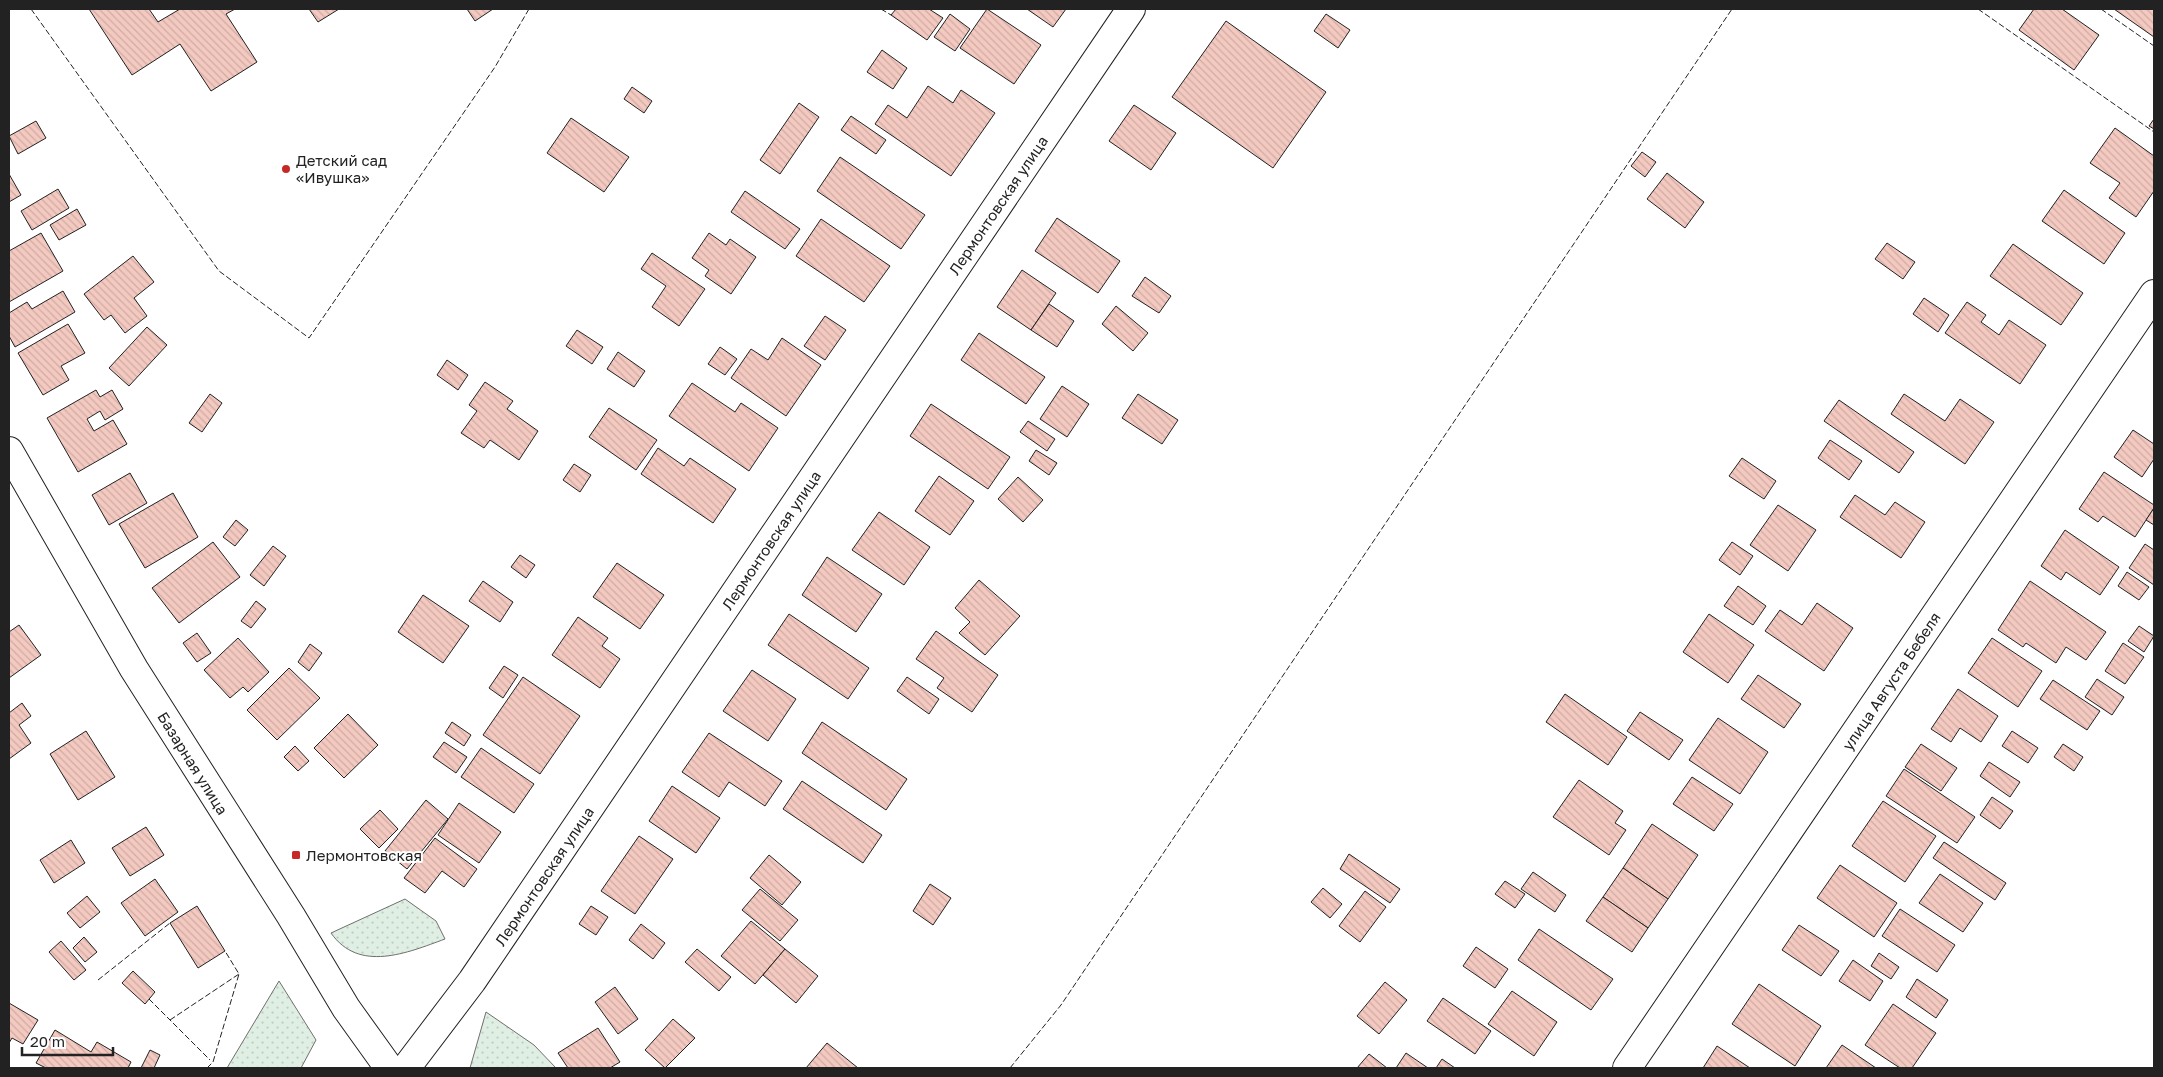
<svg xmlns="http://www.w3.org/2000/svg" width="2163" height="1077" font-family="'Golos Text',sans-serif">
	<style>
		.grass { fill: url(#grass-dots); stroke: #6f6f6f }
		.building { fill: url(#building-back-hatch); stroke: #222 }
		.lines { fill: none; stroke-linecap: round; stroke-linejoin: round }
		.minor-casing { stroke: #222; stroke-width: 30 }
		.major-casing { stroke: #222; stroke-width: 30 }
		.minor { stroke: #fff; stroke-width: 28 }
		.major { stroke: #fff; stroke-width: 28 }
		.fence { stroke: #222; stroke-width: 1; stroke-dasharray: 6 2.5; stroke-linecap: butt }
		.poi-dot { fill: #c62828; stroke: #fff; stroke-width: 2 }
		.labels { text-anchor: middle; dominant-baseline: central; stroke-width: 4; stroke-linejoin: round; paint-order: stroke }
		.poi-label { font-size: 15px; fill: #222; stroke: #fff; text-anchor: start }
		.street-label { font-size: 15px; fill: #222; stroke: #fff }
	</style>
	<defs>
		<pattern id="grass-dots" width="8" height="8" patternUnits="userSpaceOnUse" patternTransform="scale(1.25)"><rect width="8" height="8" fill="#e0efe3"/><path d="M2 2h.1M6 6h.1" fill="none" stroke="#c0cdc2" stroke-width="1.8" stroke-linecap="round"/></pattern>
		<pattern id="building-back-hatch" width="6" height="6" patternUnits="userSpaceOnUse" patternTransform="scale(1.25)"><rect width="6" height="6" fill="#f3c9c0"/><path d="M-1 5l2 2M0 0l6 6M5-1l2 2" fill="none" stroke="#d0aca5"/></pattern>
	</defs>
	<rect width="100%" height="100%" fill="#fff"/>
	<g class="grass">
		<path d="M 405,899 L 436,921 L 445,939 C 407,953 359,973 331,933 Z"/>
		<path d="M 279,981 L 316,1040 L 301,1068 L 227,1068 Z"/>
		<path d="M 486,1012 L 534,1045 L 556,1068 L 470,1068 Z"/>
	</g>
	<g class="building">
		<path d="M 89,9 L 149,9 L 158,22 L 180,9 L 235,9 L 226,14 L 257,62 L 211,91 L 180,44 L 132,75 Z"/>
		<path d="M 309,9 L 339,9 L 318,22 Z"/>
		<path d="M 467,9 L 493,9 L 475,21 Z"/>
		<path d="M 896,9 L 929,9 L 943,18 L 927,40 L 891,15 Z"/>
		<path d="M 987,9 L 1041,45 L 1014,84 L 960,48 Z"/>
		<path d="M 1027,9 L 1066,9 L 1053,27 Z"/>
		<path d="M 2034,9 L 2062,9 L 2099,35 L 2074,70 L 2019,30 Z"/>
		<path d="M 2114,9 L 2154,9 L 2154,37 Z"/>
		<path d="M 950,14 L 970,29 L 955,51 L 934,37 Z"/>
		<path d="M 1326,14 L 1350,30 L 1338,48 L 1314,31 Z"/>
		<path d="M 1226,21 L 1326,92 L 1273,168 L 1172,97 Z"/>
		<path d="M 882,50 L 907,68 L 893,89 L 867,72 Z"/>
		<path d="M 928,86 L 953,103 L 961,90 L 995,113 L 951,176 L 875,124 L 888,105 L 907,118 Z"/>
		<path d="M 632,87 L 652,101 L 644,113 L 624,99 Z"/>
		<path d="M 799,103 L 819,117 L 780,174 L 760,160 Z"/>
		<path d="M 1134,105 L 1176,133 L 1151,170 L 1109,141 Z"/>
		<path d="M 851,116 L 886,140 L 876,154 L 841,130 Z"/>
		<path d="M 571,118 L 629,157 L 604,192 L 547,153 Z"/>
		<path d="M 2154,119 L 2154,129 L 2149,126 Z"/>
		<path d="M 36,121 L 46,138 L 18,154 L 9,136 Z"/>
		<path d="M 2115,128 L 2154,156 L 2154,191 L 2136,217 L 2109,198 L 2120,183 L 2090,163 Z"/>
		<path d="M 1642,152 L 1656,162 L 1645,177 L 1631,166 Z"/>
		<path d="M 840,157 L 925,215 L 901,249 L 817,191 Z"/>
		<path d="M 1667,173 L 1704,202 L 1685,228 L 1647,199 Z"/>
		<path d="M 9,174 L 21,195 L 9,202 Z"/>
		<path d="M 58,189 L 69,208 L 32,230 L 21,211 Z"/>
		<path d="M 2064,190 L 2125,233 L 2104,264 L 2042,221 Z"/>
		<path d="M 745,191 L 800,229 L 785,249 L 731,212 Z"/>
		<path d="M 77,209 L 86,225 L 59,240 L 50,225 Z"/>
		<path d="M 1057,218 L 1120,261 L 1098,293 L 1035,251 Z"/>
		<path d="M 821,219 L 890,266 L 864,302 L 796,256 Z"/>
		<path d="M 41,233 L 63,271 L 9,302 L 9,251 Z"/>
		<path d="M 709,233 L 726,245 L 730,239 L 756,257 L 731,294 L 705,276 L 709,270 L 692,258 Z"/>
		<path d="M 1887,243 L 1915,262 L 1903,279 L 1875,259 Z"/>
		<path d="M 2013,244 L 2083,293 L 2061,325 L 1990,276 Z"/>
		<path d="M 652,253 L 705,289 L 679,326 L 652,307 L 666,286 L 641,269 Z"/>
		<path d="M 133,256 L 154,282 L 134,298 L 147,316 L 125,333 L 111,315 L 104,320 L 84,294 Z"/>
		<path d="M 1022,270 L 1056,293 L 1031,330 L 997,307 Z"/>
		<path d="M 1145,277 L 1171,296 L 1159,313 L 1132,296 Z"/>
		<path d="M 63,291 L 75,312 L 15,347 L 9,336 L 9,313 L 27,302 L 32,309 Z"/>
		<path d="M 1924,298 L 1949,315 L 1938,332 L 1913,314 Z"/>
		<path d="M 1967,302 L 1986,315 L 1981,322 L 1999,335 L 2009,320 L 2046,345 L 2020,384 L 1945,333 Z"/>
		<path d="M 1049,304 L 1074,321 L 1057,347 L 1031,330 Z"/>
		<path d="M 1116,306 L 1148,333 L 1133,351 L 1102,324 Z"/>
		<path d="M 825,316 L 846,330 L 825,360 L 804,346 Z"/>
		<path d="M 68,324 L 85,353 L 61,366 L 69,380 L 43,395 L 18,353 Z"/>
		<path d="M 147,327 L 167,345 L 129,386 L 109,368 Z"/>
		<path d="M 577,330 L 603,347 L 592,364 L 566,346 Z"/>
		<path d="M 979,333 L 1045,377 L 1026,404 L 961,360 Z"/>
		<path d="M 782,338 L 821,365 L 786,416 L 731,378 L 751,349 L 768,360 Z"/>
		<path d="M 720,347 L 737,359 L 725,375 L 708,364 Z"/>
		<path d="M 618,352 L 645,371 L 634,387 L 607,369 Z"/>
		<path d="M 447,360 L 468,375 L 458,390 L 437,375 Z"/>
		<path d="M 485,382 L 513,401 L 507,409 L 538,431 L 519,460 L 490,440 L 484,448 L 461,433 L 477,411 L 469,405 Z"/>
		<path d="M 692,383 L 735,412 L 741,403 L 778,428 L 749,471 L 669,416 Z"/>
		<path d="M 1062,386 L 1089,404 L 1067,437 L 1040,419 Z"/>
		<path d="M 96,390 L 100,397 L 112,390 L 123,409 L 105,420 L 100,411 L 87,419 L 94,431 L 113,420 L 127,444 L 78,472 L 47,418 Z"/>
		<path d="M 210,394 L 222,403 L 202,432 L 189,423 Z"/>
		<path d="M 1138,394 L 1178,420 L 1162,444 L 1122,418 Z"/>
		<path d="M 1904,394 L 1945,421 L 1960,399 L 1994,422 L 1965,464 L 1891,414 Z"/>
		<path d="M 1839,400 L 1914,452 L 1899,473 L 1824,421 Z"/>
		<path d="M 931,404 L 1010,457 L 988,489 L 910,436 Z"/>
		<path d="M 609,408 L 657,440 L 636,470 L 589,437 Z"/>
		<path d="M 1028,421 L 1055,439 L 1047,451 L 1020,432 Z"/>
		<path d="M 2133,430 L 2154,444 L 2154,459 L 2142,477 L 2114,457 Z"/>
		<path d="M 1830,440 L 1862,461 L 1849,480 L 1818,458 Z"/>
		<path d="M 658,448 L 684,466 L 690,458 L 736,489 L 713,523 L 641,474 Z"/>
		<path d="M 1036,450 L 1057,463 L 1049,475 L 1029,461 Z"/>
		<path d="M 1742,458 L 1776,481 L 1764,499 L 1729,476 Z"/>
		<path d="M 574,464 L 591,475 L 580,492 L 563,480 Z"/>
		<path d="M 2104,472 L 2154,505 L 2154,508 L 2135,537 L 2103,516 L 2098,522 L 2079,509 Z"/>
		<path d="M 130,473 L 147,503 L 109,525 L 92,495 Z"/>
		<path d="M 939,476 L 974,501 L 950,535 L 915,511 Z"/>
		<path d="M 1018,477 L 1043,500 L 1023,522 L 998,499 Z"/>
		<path d="M 173,493 L 198,537 L 145,568 L 119,524 Z"/>
		<path d="M 1855,495 L 1885,515 L 1895,502 L 1925,522 L 1901,558 L 1840,517 Z"/>
		<path d="M 1778,505 L 1816,530 L 1788,571 L 1750,545 Z"/>
		<path d="M 2154,508 L 2154,525 L 2146,520 Z"/>
		<path d="M 879,512 L 930,547 L 904,585 L 852,550 Z"/>
		<path d="M 236,520 L 248,530 L 235,546 L 223,537 Z"/>
		<path d="M 2065,530 L 2119,567 L 2100,595 L 2066,572 L 2061,580 L 2041,566 Z"/>
		<path d="M 213,542 L 240,577 L 179,623 L 152,588 Z"/>
		<path d="M 1732,542 L 1753,556 L 1740,575 L 1719,560 Z"/>
		<path d="M 2145,544 L 2154,550 L 2154,585 L 2129,568 Z"/>
		<path d="M 273,546 L 286,556 L 264,586 L 250,575 Z"/>
		<path d="M 520,555 L 535,565 L 526,578 L 511,567 Z"/>
		<path d="M 827,557 L 882,594 L 856,632 L 802,595 Z"/>
		<path d="M 617,563 L 664,595 L 640,629 L 593,597 Z"/>
		<path d="M 2127,572 L 2149,587 L 2139,600 L 2118,586 Z"/>
		<path d="M 979,580 L 1020,616 L 985,655 L 959,633 L 970,622 L 955,608 Z"/>
		<path d="M 483,581 L 513,602 L 500,622 L 469,601 Z"/>
		<path d="M 2030,581 L 2106,632 L 2086,660 L 2066,647 L 2056,663 L 2026,643 L 2023,647 L 1998,630 Z"/>
		<path d="M 1738,586 L 1766,606 L 1753,625 L 1724,606 Z"/>
		<path d="M 423,595 L 469,626 L 443,663 L 398,632 Z"/>
		<path d="M 256,601 L 266,609 L 251,628 L 241,621 Z"/>
		<path d="M 1817,603 L 1853,628 L 1824,671 L 1765,631 L 1780,610 L 1802,625 Z"/>
		<path d="M 789,614 L 869,668 L 848,699 L 768,645 Z"/>
		<path d="M 1709,614 L 1754,645 L 1728,683 L 1683,652 Z"/>
		<path d="M 578,617 L 608,638 L 602,646 L 620,659 L 600,688 L 552,655 Z"/>
		<path d="M 19,625 L 41,655 L 9,678 L 9,632 Z"/>
		<path d="M 2139,626 L 2154,636 L 2144,652 L 2128,641 Z"/>
		<path d="M 936,631 L 998,675 L 972,712 L 937,688 L 944,678 L 916,659 Z"/>
		<path d="M 197,633 L 211,653 L 197,662 L 183,643 Z"/>
		<path d="M 238,638 L 269,672 L 248,692 L 243,687 L 230,698 L 204,670 Z"/>
		<path d="M 1992,638 L 2042,671 L 2018,707 L 1968,673 Z"/>
		<path d="M 2123,643 L 2144,657 L 2125,684 L 2105,671 Z"/>
		<path d="M 310,644 L 322,653 L 309,671 L 298,662 Z"/>
		<path d="M 504,666 L 518,675 L 503,698 L 489,688 Z"/>
		<path d="M 289,668 L 320,698 L 277,740 L 247,710 Z"/>
		<path d="M 752,670 L 796,699 L 768,741 L 723,711 Z"/>
		<path d="M 1758,675 L 1801,704 L 1784,728 L 1741,699 Z"/>
		<path d="M 523,677 L 580,716 L 540,774 L 483,735 Z"/>
		<path d="M 907,677 L 939,699 L 929,714 L 897,691 Z"/>
		<path d="M 2097,679 L 2124,697 L 2112,715 L 2085,697 Z"/>
		<path d="M 2053,680 L 2100,711 L 2087,730 L 2040,699 Z"/>
		<path d="M 1958,689 L 1998,716 L 1981,742 L 1960,728 L 1951,742 L 1931,729 Z"/>
		<path d="M 1565,694 L 1627,737 L 1608,765 L 1546,722 Z"/>
		<path d="M 22,703 L 31,716 L 19,725 L 31,743 L 9,759 L 9,713 Z"/>
		<path d="M 1640,712 L 1683,740 L 1669,760 L 1627,731 Z"/>
		<path d="M 348,714 L 378,745 L 344,778 L 314,748 Z"/>
		<path d="M 1718,718 L 1768,752 L 1740,794 L 1689,760 Z"/>
		<path d="M 452,722 L 471,735 L 464,746 L 445,733 Z"/>
		<path d="M 822,722 L 907,779 L 886,810 L 802,753 Z"/>
		<path d="M 86,731 L 115,777 L 78,800 L 50,754 Z"/>
		<path d="M 2012,731 L 2038,748 L 2028,763 L 2002,746 Z"/>
		<path d="M 709,733 L 782,781 L 765,806 L 729,782 L 719,797 L 682,772 Z"/>
		<path d="M 444,742 L 467,757 L 456,773 L 433,757 Z"/>
		<path d="M 1921,744 L 1957,768 L 1941,791 L 1905,767 Z"/>
		<path d="M 2063,744 L 2083,757 L 2074,771 L 2054,757 Z"/>
		<path d="M 295,746 L 309,761 L 298,771 L 284,757 Z"/>
		<path d="M 481,748 L 534,784 L 514,813 L 461,777 Z"/>
		<path d="M 1989,762 L 2020,782 L 2010,797 L 1980,776 Z"/>
		<path d="M 1904,769 L 1975,817 L 1957,843 L 1886,796 Z"/>
		<path d="M 1692,777 L 1733,804 L 1714,831 L 1673,804 Z"/>
		<path d="M 1579,780 L 1623,811 L 1615,823 L 1626,830 L 1609,855 L 1553,817 Z"/>
		<path d="M 802,781 L 882,835 L 863,863 L 783,809 Z"/>
		<path d="M 672,786 L 720,818 L 696,853 L 649,821 Z"/>
		<path d="M 1992,797 L 2013,811 L 2000,829 L 1980,815 Z"/>
		<path d="M 426,800 L 448,819 L 407,869 L 385,851 Z"/>
		<path d="M 1883,801 L 1936,836 L 1905,882 L 1852,846 Z"/>
		<path d="M 459,803 L 501,832 L 479,863 L 438,835 Z"/>
		<path d="M 380,810 L 398,829 L 379,848 L 360,829 Z"/>
		<path d="M 1652,824 L 1698,855 L 1668,899 L 1623,868 Z"/>
		<path d="M 146,827 L 164,855 L 130,876 L 112,848 Z"/>
		<path d="M 639,836 L 673,859 L 635,914 L 601,891 Z"/>
		<path d="M 435,838 L 477,869 L 464,887 L 442,871 L 425,893 L 404,878 Z"/>
		<path d="M 71,840 L 85,863 L 54,883 L 40,860 Z"/>
		<path d="M 1944,842 L 2006,883 L 1995,900 L 1933,858 Z"/>
		<path d="M 1349,854 L 1400,889 L 1390,903 L 1340,869 Z"/>
		<path d="M 769,855 L 801,882 L 782,905 L 750,878 Z"/>
		<path d="M 1840,865 L 1897,903 L 1874,937 L 1817,898 Z"/>
		<path d="M 1623,868 L 1668,899 L 1648,928 L 1603,897 Z"/>
		<path d="M 1533,872 L 1566,895 L 1555,912 L 1521,889 Z"/>
		<path d="M 1940,874 L 1983,903 L 1963,932 L 1919,903 Z"/>
		<path d="M 155,879 L 178,912 L 145,936 L 121,903 Z"/>
		<path d="M 1505,881 L 1525,894 L 1515,908 L 1495,894 Z"/>
		<path d="M 930,884 L 951,898 L 933,925 L 913,911 Z"/>
		<path d="M 1323,888 L 1342,904 L 1330,918 L 1311,902 Z"/>
		<path d="M 760,889 L 798,920 L 780,941 L 742,910 Z"/>
		<path d="M 1365,891 L 1386,907 L 1360,942 L 1339,926 Z"/>
		<path d="M 87,896 L 100,912 L 80,928 L 67,913 Z"/>
		<path d="M 1603,897 L 1648,928 L 1632,952 L 1586,921 Z"/>
		<path d="M 197,906 L 225,951 L 198,968 L 170,923 Z"/>
		<path d="M 591,906 L 608,917 L 596,935 L 579,924 Z"/>
		<path d="M 1900,909 L 1955,945 L 1937,972 L 1882,936 Z"/>
		<path d="M 751,921 L 785,949 L 755,984 L 721,956 Z"/>
		<path d="M 641,924 L 665,943 L 653,959 L 629,940 Z"/>
		<path d="M 1799,925 L 1839,951 L 1821,976 L 1782,950 Z"/>
		<path d="M 1539,929 L 1613,979 L 1591,1010 L 1518,960 Z"/>
		<path d="M 84,937 L 97,952 L 85,962 L 73,948 Z"/>
		<path d="M 61,941 L 86,970 L 74,980 L 49,952 Z"/>
		<path d="M 1476,947 L 1508,969 L 1495,988 L 1463,966 Z"/>
		<path d="M 697,949 L 731,977 L 719,991 L 685,962 Z"/>
		<path d="M 785,949 L 818,976 L 796,1003 L 763,975 Z"/>
		<path d="M 1879,953 L 1899,967 L 1891,979 L 1871,966 Z"/>
		<path d="M 1853,960 L 1883,981 L 1870,1001 L 1839,981 Z"/>
		<path d="M 133,971 L 155,992 L 145,1004 L 122,983 Z"/>
		<path d="M 1917,979 L 1948,1000 L 1936,1018 L 1906,997 Z"/>
		<path d="M 1385,982 L 1407,1000 L 1379,1034 L 1357,1016 Z"/>
		<path d="M 1759,984 L 1821,1026 L 1795,1066 L 1732,1024 Z"/>
		<path d="M 615,987 L 638,1019 L 618,1034 L 595,1002 Z"/>
		<path d="M 1512,991 L 1557,1022 L 1534,1056 L 1488,1024 Z"/>
		<path d="M 1443,998 L 1491,1031 L 1475,1054 L 1427,1021 Z"/>
		<path d="M 9,1003 L 38,1020 L 23,1044 L 12,1038 L 9,1043 Z"/>
		<path d="M 1893,1004 L 1936,1033 L 1912,1068 L 1900,1068 L 1865,1045 Z"/>
		<path d="M 673,1019 L 695,1038 L 665,1068 L 645,1050 Z"/>
		<path d="M 598,1028 L 620,1062 L 610,1068 L 568,1068 L 558,1053 Z"/>
		<path d="M 55,1030 L 91,1052 L 97,1042 L 131,1062 L 128,1068 L 46,1068 L 36,1063 Z"/>
		<path d="M 827,1043 L 858,1068 L 806,1068 Z"/>
		<path d="M 1842,1045 L 1876,1068 L 1826,1068 Z"/>
		<path d="M 1717,1046 L 1750,1068 L 1703,1068 Z"/>
		<path d="M 150,1050 L 160,1055 L 154,1068 L 141,1068 Z"/>
		<path d="M 1406,1053 L 1428,1068 L 1396,1068 Z"/>
		<path d="M 1369,1054 L 1387,1068 L 1357,1068 Z"/>
		<path d="M 1442,1059 L 1455,1068 L 1436,1068 Z"/>
	</g>
	<g class="lines">
		<defs>
			<path id="minor" d="M 1627,1068 L 2154,294"/>
			<g id="major">
				<path d="M 9,451 L 134,669 L 291,916 L 346,1008 L 389,1068"/>
				<path d="M 406,1068 L 472,981 L 1131,9"/>
			</g>
		</defs>
		<use href="#minor" class="minor-casing"/>
		<use href="#major" class="major-casing"/>
		<use href="#minor" class="minor"/>
		<use href="#major" class="major"/>
		<g class="fence">
			<path d="M 31,9 L 219,271 L 309,338 L 495,67 L 529,9"/>
			<path d="M 881,9 L 891,15"/>
			<path d="M 1978,9 L 2154,132"/>
			<path d="M 2101,9 L 2154,46"/>
			<path d="M 98,980 L 170,923"/>
			<path d="M 149,999 L 210,1060"/>
			<path d="M 170,1020 L 239,974"/>
			<path d="M 207,1068 L 213,1062 L 239,974 L 225,951"/>
			<path d="M 1010,1068 L 1061,1005 L 1732,9"/>
		</g>
	</g>
	<g class="poi-dot">
		<circle cx="286" cy="169" r="5"/>
		<rect x="291" y="850" width="10" height="10" rx="2.5"/>
	</g>
	<g class="labels">
		<g class="poi-label">
			<text x="296" y="160">Детский сад<tspan x="296" dy="17">«Ивушка»</tspan></text>
			<text x="306" y="855">Лермонтовская</text>
		</g>
		<g class="street-label">
			<text transform="translate(998 205) rotate(-56)">Лермонтовская улица</text>
			<text transform="translate(771 540) rotate(-56)">Лермонтовская улица</text>
			<text transform="translate(1891 681) rotate(-56)">улица Августа Бебеля</text>
			<text transform="translate(193 763) rotate(58)">Базарная улица</text>
			<text transform="translate(544 876) rotate(-56)">Лермонтовская улица</text>
		</g>
	</g>
	<rect width="2163" height="1077" fill="none" stroke="#222222" stroke-width="20"/>
	<path d="M22 1047v8h91v-8" fill="none" stroke="#222222" stroke-width="2.5"/>
	<text x="30" y="1047" font-size="15" fill="#222222" stroke="#ffffff" stroke-width="4" paint-order="stroke">20 m</text>
</svg>
